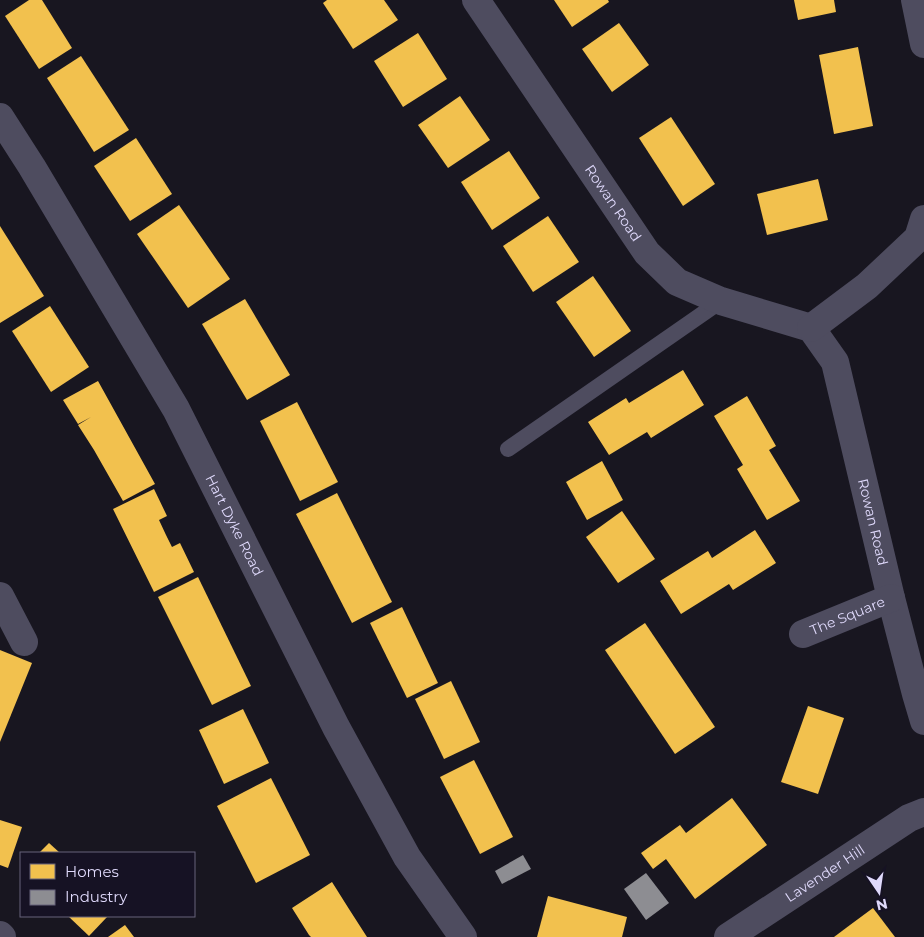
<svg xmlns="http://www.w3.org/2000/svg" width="924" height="937" font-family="Montserrat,sans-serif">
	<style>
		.homes { fill: #f2c14e }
		.industry { fill: #8d8d92 }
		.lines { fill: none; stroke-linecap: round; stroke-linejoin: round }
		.lane { stroke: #4e4c5f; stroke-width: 16 }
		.street { stroke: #4e4c5f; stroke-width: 28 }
		.labels { text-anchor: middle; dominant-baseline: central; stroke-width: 5; stroke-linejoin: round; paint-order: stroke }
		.street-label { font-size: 14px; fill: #dfd9fb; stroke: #161224 }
	</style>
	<rect width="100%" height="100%" fill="#181620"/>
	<g class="homes">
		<path d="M 29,0 L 42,0 L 72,48 L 39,69 L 5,16 Z"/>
		<path d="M 327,0 L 384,0 L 398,20 L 353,49 L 323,3 Z"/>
		<path d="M 554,0 L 608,0 L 609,2 L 572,27 Z"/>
		<path d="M 794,0 L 834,0 L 836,12 L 798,20 Z"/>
		<path d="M 619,23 L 649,65 L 612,92 L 582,49 Z"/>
		<path d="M 418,33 L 447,79 L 403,107 L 374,61 Z"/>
		<path d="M 858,47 L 873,126 L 834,134 L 819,55 Z"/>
		<path d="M 81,56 L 129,130 L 94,152 L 47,78 Z"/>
		<path d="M 460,96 L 490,140 L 448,168 L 418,125 Z"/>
		<path d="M 671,117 L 715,184 L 683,206 L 639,138 Z"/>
		<path d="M 136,138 L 172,194 L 130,221 L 94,166 Z"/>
		<path d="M 509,151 L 540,198 L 492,230 L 461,182 Z"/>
		<path d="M 818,179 L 828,220 L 767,235 L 757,194 Z"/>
		<path d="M 179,205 L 230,279 L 188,308 L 137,234 Z"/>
		<path d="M 548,216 L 579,262 L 533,292 L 503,246 Z"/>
		<path d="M 0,226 L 44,296 L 0,323 Z"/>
		<path d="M 593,276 L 631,331 L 594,357 L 556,302 Z"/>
		<path d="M 245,299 L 290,375 L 247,400 L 202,324 Z"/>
		<path d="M 50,306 L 89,367 L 51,392 L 12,331 Z"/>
		<path d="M 683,370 L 704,405 L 651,438 L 647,432 L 609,455 L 588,422 L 626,398 L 629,403 Z"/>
		<path d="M 98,381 L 155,484 L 123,501 L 94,450 L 78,425 L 91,417 L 78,424 L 63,400 Z"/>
		<path d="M 747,396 L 776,446 L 769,450 L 800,501 L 767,520 L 737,469 L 743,465 L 714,416 Z"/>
		<path d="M 297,402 L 338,482 L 300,501 L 260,421 Z"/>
		<path d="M 602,461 L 623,500 L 587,520 L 566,482 Z"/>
		<path d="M 154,489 L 167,516 L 159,520 L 166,535 L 172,547 L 180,543 L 194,572 L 154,592 L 113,509 Z"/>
		<path d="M 337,493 L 392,602 L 352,623 L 296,514 Z"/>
		<path d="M 622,511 L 655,559 L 618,583 L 586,537 Z"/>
		<path d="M 755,530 L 776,563 L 733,590 L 729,584 L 681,614 L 660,581 L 708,551 L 712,558 Z"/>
		<path d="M 198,577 L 251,686 L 212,705 L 158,597 Z"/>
		<path d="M 402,607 L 438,683 L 407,698 L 370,623 Z"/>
		<path d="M 645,623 L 715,727 L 675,754 L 605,650 Z"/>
		<path d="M 0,650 L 32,663 L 0,742 Z"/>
		<path d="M 451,681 L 480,742 L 444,759 L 415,699 Z"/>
		<path d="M 808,706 L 844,718 L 818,794 L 781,782 Z"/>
		<path d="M 243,709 L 269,763 L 224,784 L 199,730 Z"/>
		<path d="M 474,760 L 513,837 L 480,854 L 440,777 Z"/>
		<path d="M 271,778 L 310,855 L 256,883 L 217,806 Z"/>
		<path d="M 732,798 L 767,845 L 695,899 L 666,859 L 653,869 L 641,853 L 680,825 L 686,833 Z"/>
		<path d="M 0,820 L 22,827 L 8,868 L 0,865 Z"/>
		<path d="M 49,843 L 60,853 L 39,853 Z"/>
		<path d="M 332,882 L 349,909 L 367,937 L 311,937 L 309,935 L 292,908 Z"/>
		<path d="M 548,896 L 627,917 L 622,937 L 537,937 Z"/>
		<path d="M 873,908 L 895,937 L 834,937 L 850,925 Z"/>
		<path d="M 68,916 L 108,916 L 89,936 Z"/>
		<path d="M 125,925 L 134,937 L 108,937 Z"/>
	</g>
	<g class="industry">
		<path d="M 523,855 L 531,869 L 502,884 L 495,871 Z"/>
		<path d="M 646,873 L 669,903 L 646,920 L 624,889 Z"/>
	</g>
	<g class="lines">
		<path class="lane" d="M 508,449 L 721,301"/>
		<g class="street">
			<path id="s1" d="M 476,0 L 647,253 L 677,282 L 721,301 L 811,328 L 835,362 L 891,598 L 916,694 L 924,721"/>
			<path d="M 915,0 L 924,44"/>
			<path id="s2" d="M 0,117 L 32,167 L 176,409 L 336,727 L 407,857 L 463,937"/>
			<path d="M 811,328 L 867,286 L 918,238 L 924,219"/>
			<path d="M 0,596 L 24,642"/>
			<path id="s3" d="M 803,634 L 891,598"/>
			<path d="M 0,935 L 2,937"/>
			<path id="s4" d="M 728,937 L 909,818 L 924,812"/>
		</g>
	</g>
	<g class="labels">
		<g class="street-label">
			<text stroke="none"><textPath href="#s1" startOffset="245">Rowan Road</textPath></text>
			<text stroke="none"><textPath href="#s1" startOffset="695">Rowan Road</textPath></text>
			<text stroke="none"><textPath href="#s2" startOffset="471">Hart Dyke Road</textPath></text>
			<text stroke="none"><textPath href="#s3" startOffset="48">The Square</textPath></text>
			<text stroke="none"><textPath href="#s4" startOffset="116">Lavender Hill</textPath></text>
		</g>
	</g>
	<rect x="20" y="852" width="175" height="65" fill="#161224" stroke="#66627a"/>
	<rect x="30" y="864" width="25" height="15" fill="#f2c14e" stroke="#66627a"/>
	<text x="65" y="877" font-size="15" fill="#dfd9fb">Homes</text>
	<rect x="30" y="890" width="25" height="15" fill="#8d8d92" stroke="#66627a"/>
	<text x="65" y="902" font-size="15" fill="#dfd9fb">Industry</text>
	<g transform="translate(879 892) rotate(167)" stroke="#161224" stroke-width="4" paint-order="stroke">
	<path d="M0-4L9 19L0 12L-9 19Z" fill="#dfd9fb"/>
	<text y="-8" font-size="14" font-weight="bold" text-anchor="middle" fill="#dfd9fb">N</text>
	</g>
</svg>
